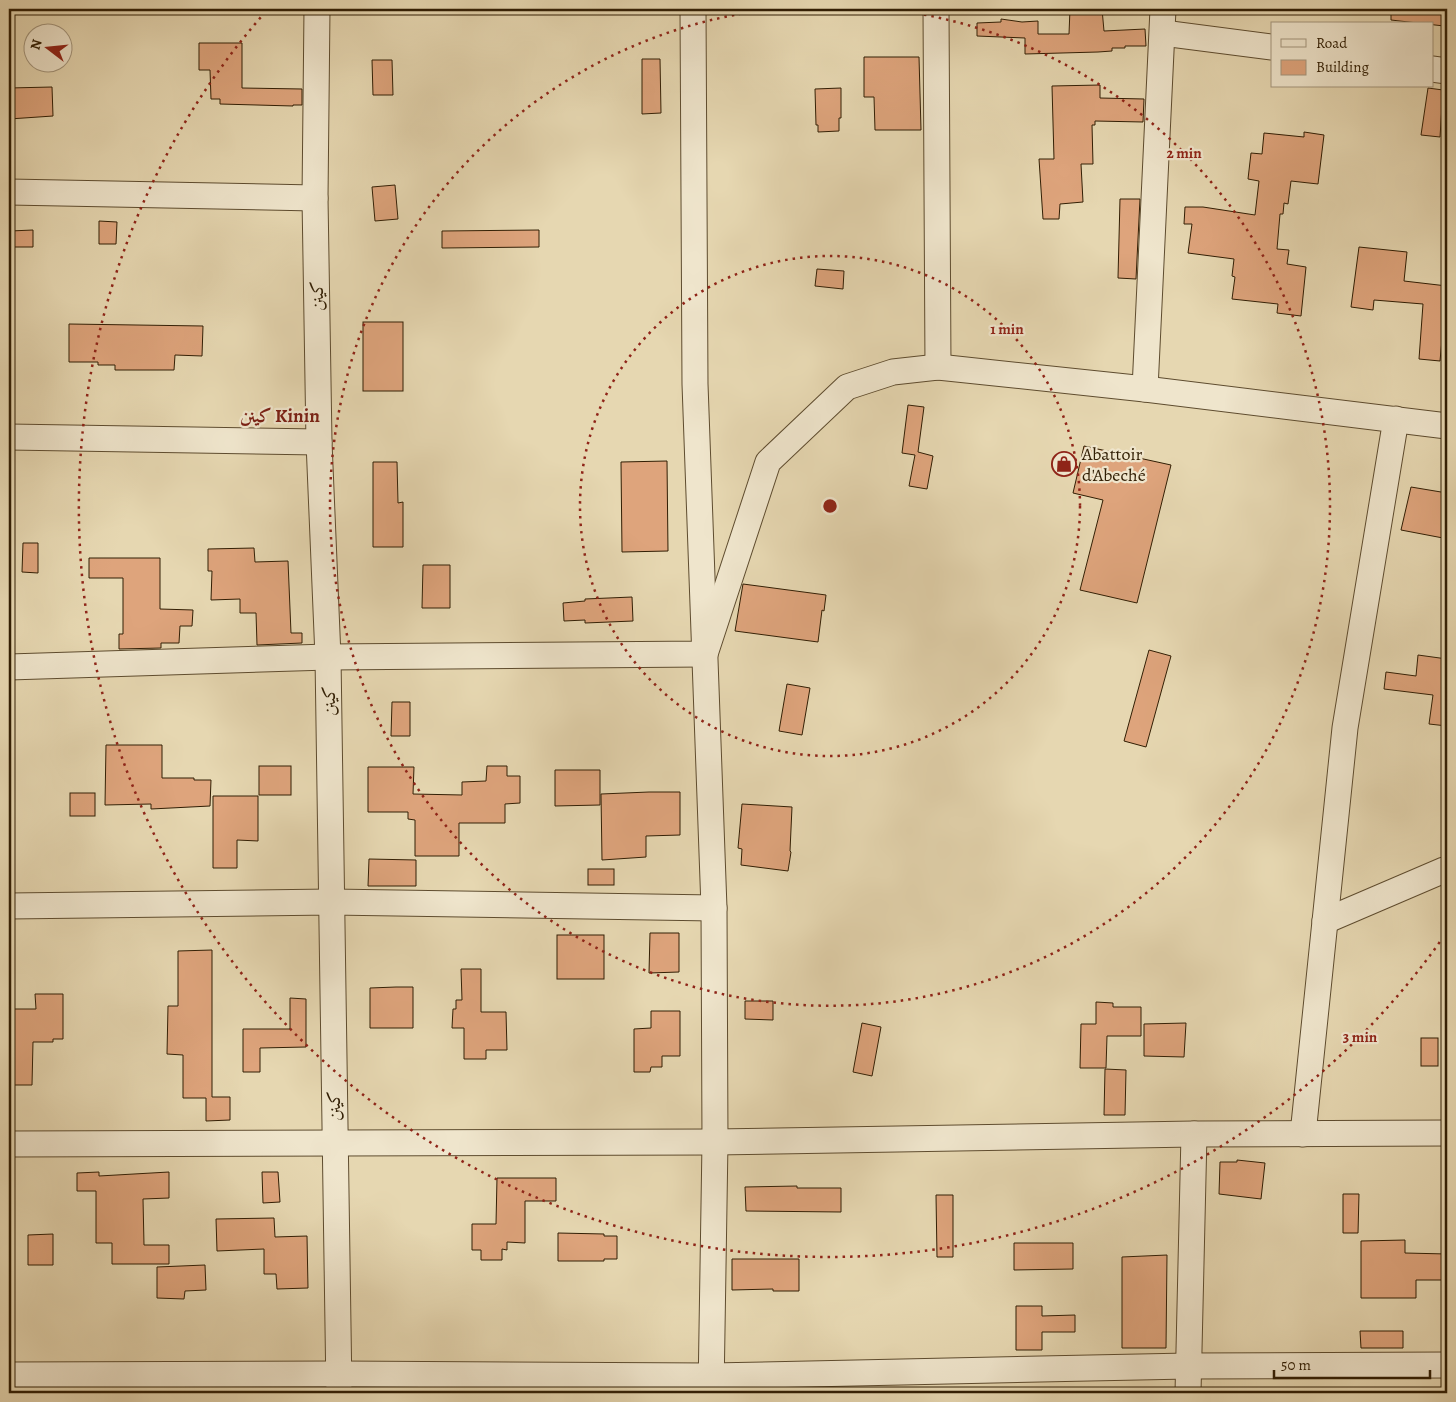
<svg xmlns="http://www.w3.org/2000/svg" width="1456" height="1402" font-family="Alegreya,Amiri,serif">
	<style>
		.building { fill: #dea47c; stroke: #311e04 }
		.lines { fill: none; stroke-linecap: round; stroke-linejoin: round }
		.minor-casing { stroke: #5e4c2f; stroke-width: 27 }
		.minor { stroke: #efe5cc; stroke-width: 25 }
		.ring { fill: none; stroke: #8f2418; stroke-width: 2.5; stroke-dasharray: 2.5 5 }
		.labels { text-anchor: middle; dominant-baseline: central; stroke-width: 4.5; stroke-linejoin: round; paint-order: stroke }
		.street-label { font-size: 18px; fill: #311e04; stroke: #efe5cc }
		.poi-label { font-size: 18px; fill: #311e04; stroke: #efe5cc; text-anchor: start }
		.neighbourhood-label { font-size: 19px; font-weight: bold; fill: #7a1f14; stroke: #efe5cc }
		.centre { fill: #8f2418; stroke: #efe5cc; stroke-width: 2.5 }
		.ring-label { font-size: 15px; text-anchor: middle; font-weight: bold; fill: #8f2418; stroke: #efe5cc; stroke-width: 4.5; stroke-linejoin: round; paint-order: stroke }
	</style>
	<rect width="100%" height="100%" fill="#e6d7b1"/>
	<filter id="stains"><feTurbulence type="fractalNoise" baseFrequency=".004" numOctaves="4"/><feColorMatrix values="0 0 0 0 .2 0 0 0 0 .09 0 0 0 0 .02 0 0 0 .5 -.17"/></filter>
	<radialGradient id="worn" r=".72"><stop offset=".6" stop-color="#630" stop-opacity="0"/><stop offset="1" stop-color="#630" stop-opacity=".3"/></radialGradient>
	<g class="building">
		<path d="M 1070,9 L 1102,9 L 1104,31 L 1145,29 L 1146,46 L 1125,46 L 1125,48 L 1112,48 L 1112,51 L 1098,52 L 1025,54 L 1025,38 L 977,36 L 977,23 L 1001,22 L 1001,19 L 1022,22 L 1038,21 L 1038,34 L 1069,34 Z"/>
		<path d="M 1391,9 L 1446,9 L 1444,26 L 1391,20 Z"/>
		<path d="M 199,43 L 242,43 L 242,88 L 302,89 L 302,105 L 293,105 L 293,106 L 220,104 L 220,99 L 211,99 L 210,70 L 199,70 Z"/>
		<path d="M 864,57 L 919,57 L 921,130 L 875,130 L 874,97 L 864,97 Z"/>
		<path d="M 642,59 L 660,59 L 661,113 L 642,114 Z"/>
		<path d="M 372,60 L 392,60 L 393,95 L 373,95 Z"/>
		<path d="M 1100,85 L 1100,98 L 1144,99 L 1143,122 L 1095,121 L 1095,125 L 1092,125 L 1093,164 L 1081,164 L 1083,202 L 1060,204 L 1059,219 L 1043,219 L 1039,159 L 1054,159 L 1052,86 Z"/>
		<path d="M 52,87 L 53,116 L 9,119 L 9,88 Z"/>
		<path d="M 841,88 L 841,118 L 839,118 L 839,131 L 818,132 L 818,125 L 816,125 L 815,89 Z"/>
		<path d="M 1428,88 L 1443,90 L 1440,137 L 1421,135 Z"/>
		<path d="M 1304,132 L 1324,135 L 1318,184 L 1291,181 L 1288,204 L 1284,203 L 1283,214 L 1280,214 L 1277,249 L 1289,250 L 1287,264 L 1306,267 L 1301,316 L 1277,313 L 1278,304 L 1232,299 L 1235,277 L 1232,276 L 1234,259 L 1188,253 L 1192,224 L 1184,224 L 1185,207 L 1203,207 L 1255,215 L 1259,181 L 1248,179 L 1251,153 L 1262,154 L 1264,133 L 1304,137 Z"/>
		<path d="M 395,185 L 398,219 L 375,221 L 372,187 Z"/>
		<path d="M 1120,199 L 1140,199 L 1136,279 L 1118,278 Z"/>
		<path d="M 99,221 L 117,222 L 116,244 L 99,244 Z"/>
		<path d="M 33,230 L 33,247 L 10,247 L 10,231 Z"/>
		<path d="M 539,230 L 539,247 L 442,248 L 442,231 Z"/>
		<path d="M 1359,247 L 1407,252 L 1404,281 L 1447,286 L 1440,361 L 1419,359 L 1423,304 L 1374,300 L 1373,310 L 1351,307 Z"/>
		<path d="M 817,269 L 844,271 L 843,289 L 815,286 Z"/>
		<rect x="363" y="322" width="40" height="69"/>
		<path d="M 69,324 L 203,326 L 202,356 L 175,355 L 174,370 L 115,370 L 115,365 L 98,365 L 98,362 L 69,362 Z"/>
		<path d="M 908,405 L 924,407 L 918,452 L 933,456 L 927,489 L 909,486 L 915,455 L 902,453 Z"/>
		<path d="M 1084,446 L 1171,465 L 1137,603 L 1080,590 L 1103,500 L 1073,493 Z"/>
		<path d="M 667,461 L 668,551 L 622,552 L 621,462 Z"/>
		<path d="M 373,462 L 397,462 L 398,503 L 403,502 L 403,547 L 373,547 Z"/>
		<path d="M 1411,487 L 1447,493 L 1447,520 L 1443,538 L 1401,530 Z"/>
		<path d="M 23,543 L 38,543 L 38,573 L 22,572 Z"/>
		<path d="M 254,548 L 255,562 L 288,561 L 291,633 L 302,633 L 302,643 L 257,645 L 256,613 L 240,613 L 240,599 L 211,600 L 212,571 L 208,571 L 208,549 Z"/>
		<path d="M 89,558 L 160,558 L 160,609 L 193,610 L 192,626 L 180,626 L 179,643 L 161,643 L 161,648 L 119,649 L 119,634 L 123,634 L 123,578 L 89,578 Z"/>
		<path d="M 423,565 L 450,565 L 450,608 L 422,608 Z"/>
		<path d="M 743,584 L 826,595 L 824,611 L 822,610 L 818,642 L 735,631 Z"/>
		<path d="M 632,597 L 633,621 L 585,623 L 585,620 L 564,621 L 563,603 L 585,601 L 585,599 Z"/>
		<path d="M 1149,650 L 1171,656 L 1146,747 L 1124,741 Z"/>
		<path d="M 1418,655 L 1447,659 L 1447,726 L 1429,724 L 1433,695 L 1384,689 L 1386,672 L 1416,676 Z"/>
		<path d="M 787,684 L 810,688 L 802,735 L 779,731 Z"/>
		<path d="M 392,702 L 410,702 L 410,736 L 391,736 Z"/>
		<path d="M 106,745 L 162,745 L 162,778 L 194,778 L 194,780 L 211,780 L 210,806 L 151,809 L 151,804 L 105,805 Z"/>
		<rect x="259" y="766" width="32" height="29"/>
		<path d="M 487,766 L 507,766 L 507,776 L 520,776 L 520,803 L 505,804 L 505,823 L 459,823 L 459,856 L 415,856 L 415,820 L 408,819 L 408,812 L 368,812 L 368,767 L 414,767 L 413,794 L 462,795 L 462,782 L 486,781 Z"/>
		<path d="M 555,770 L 600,770 L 600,805 L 555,806 Z"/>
		<path d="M 649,792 L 680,792 L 680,835 L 646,836 L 646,857 L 602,860 L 601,794 Z"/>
		<rect x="70" y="793" width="25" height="23"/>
		<path d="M 213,796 L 258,796 L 258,841 L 237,840 L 237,868 L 213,868 Z"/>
		<path d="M 742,804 L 792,807 L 790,851 L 791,852 L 788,871 L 741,865 L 742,849 L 738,848 Z"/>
		<path d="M 369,859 L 416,860 L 416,886 L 368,886 Z"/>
		<rect x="588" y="869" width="26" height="16"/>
		<path d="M 650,933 L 679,933 L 679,972 L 649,973 Z"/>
		<rect x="557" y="935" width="47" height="44"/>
		<path d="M 212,950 L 212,1097 L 230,1097 L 230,1120 L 206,1121 L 206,1098 L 183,1098 L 183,1055 L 167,1054 L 168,1006 L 178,1006 L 178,951 Z"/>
		<path d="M 461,969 L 481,969 L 481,1012 L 506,1012 L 507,1050 L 486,1050 L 486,1059 L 464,1059 L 464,1028 L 452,1028 L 453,1009 L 456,1009 L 456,1000 L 462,1000 Z"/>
		<path d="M 396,987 L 413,987 L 413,1028 L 370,1028 L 370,988 Z"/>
		<path d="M 35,994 L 63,994 L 63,1039 L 53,1039 L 53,1042 L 33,1042 L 32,1085 L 9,1085 L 9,1060 L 14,1060 L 14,1009 L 36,1009 Z"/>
		<path d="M 290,998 L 306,999 L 306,1047 L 260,1048 L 260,1072 L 243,1072 L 243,1029 L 290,1029 Z"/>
		<path d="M 745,1001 L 773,1001 L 773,1020 L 745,1019 Z"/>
		<path d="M 1096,1002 L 1113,1003 L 1113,1007 L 1141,1007 L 1141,1036 L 1107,1036 L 1106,1068 L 1080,1068 L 1081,1024 L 1096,1024 Z"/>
		<path d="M 651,1011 L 680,1011 L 680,1056 L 662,1056 L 662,1067 L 651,1067 L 650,1072 L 634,1072 L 634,1029 L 651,1028 Z"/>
		<path d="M 862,1023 L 881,1027 L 872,1076 L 853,1072 Z"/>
		<path d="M 1186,1023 L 1184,1057 L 1144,1056 L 1144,1024 Z"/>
		<rect x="1421" y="1038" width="17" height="28"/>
		<path d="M 1105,1069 L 1126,1070 L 1125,1115 L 1104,1115 Z"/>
		<path d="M 1237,1160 L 1265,1163 L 1261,1199 L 1219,1194 L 1220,1162 L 1237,1162 Z"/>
		<path d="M 99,1172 L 99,1176 L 169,1172 L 169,1198 L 143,1199 L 144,1245 L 169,1245 L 169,1264 L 112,1264 L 112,1243 L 96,1243 L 96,1191 L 77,1191 L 77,1173 Z"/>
		<path d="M 262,1172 L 278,1172 L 280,1202 L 263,1203 Z"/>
		<path d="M 497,1178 L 556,1178 L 556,1201 L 525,1201 L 525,1243 L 507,1242 L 507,1250 L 502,1249 L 502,1260 L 481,1260 L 481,1250 L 472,1250 L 472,1224 L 496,1224 Z"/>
		<path d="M 797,1186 L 797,1188 L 841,1188 L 841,1212 L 746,1211 L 745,1187 Z"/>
		<path d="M 1343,1194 L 1359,1194 L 1358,1233 L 1343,1233 Z"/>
		<path d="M 936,1195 L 953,1195 L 953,1257 L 937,1257 Z"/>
		<path d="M 274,1218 L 275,1237 L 307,1236 L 308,1288 L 277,1289 L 276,1274 L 264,1274 L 264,1249 L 217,1251 L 216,1219 Z"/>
		<path d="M 558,1233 L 604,1234 L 604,1236 L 617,1236 L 617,1259 L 604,1259 L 604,1261 L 558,1261 Z"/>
		<path d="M 53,1234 L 53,1265 L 28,1265 L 28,1235 Z"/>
		<path d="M 1405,1240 L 1405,1253 L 1447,1254 L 1447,1280 L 1416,1280 L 1416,1298 L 1361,1298 L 1361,1241 Z"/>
		<path d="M 1014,1243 L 1073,1243 L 1073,1269 L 1014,1270 Z"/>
		<path d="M 1167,1255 L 1166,1348 L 1122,1348 L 1122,1257 Z"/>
		<path d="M 732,1259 L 799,1259 L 799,1291 L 773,1291 L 773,1289 L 732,1290 Z"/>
		<path d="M 205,1265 L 206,1290 L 185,1291 L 184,1299 L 157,1298 L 157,1267 Z"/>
		<path d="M 1016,1306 L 1042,1306 L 1042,1316 L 1075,1315 L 1075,1332 L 1042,1332 L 1042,1350 L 1016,1350 Z"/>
		<path d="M 1360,1331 L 1403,1331 L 1403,1348 L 1361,1348 Z"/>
	</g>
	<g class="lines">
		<defs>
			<g id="minor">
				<path d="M 317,9 L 315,198 L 319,442 L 328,657 L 339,1393"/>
				<path d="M 693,9 L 695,384 L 714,908 L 715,1142 L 711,1393"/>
				<path d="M 936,9 L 938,367"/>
				<path d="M 1163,33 L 1272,47"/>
				<path d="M 1432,69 L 1447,71"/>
				<path d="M 9,192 L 315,198"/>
				<path d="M 1145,389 L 1163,9"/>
				<path d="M 9,437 L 319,442"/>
				<path d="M 9,667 L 328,657 L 705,654 L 768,462 L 847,387 L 893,372 L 938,367 L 1145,389 L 1447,426"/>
				<path d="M 9,906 L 331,902 L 714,908"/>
				<path d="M 1325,921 L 1444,870 L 1447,874"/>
				<path d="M 1303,1134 L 1345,728 L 1396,419"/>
				<path d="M 9,1144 L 715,1142 L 1194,1134 L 1447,1133"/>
				<path d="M 9,1375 L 339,1374 L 711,1376 L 1188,1366 L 1447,1365"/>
				<path d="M 1188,1393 L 1194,1134"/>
			</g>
		</defs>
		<use href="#minor" class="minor-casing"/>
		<use href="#minor" class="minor"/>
	</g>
	<g class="ring">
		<circle cx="830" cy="506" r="250"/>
		<path d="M887 9A500 500 0 1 1 773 9"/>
		<path d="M1444 936A750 750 0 1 1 268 9"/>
	</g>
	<defs>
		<symbol id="shop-ring" viewBox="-11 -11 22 22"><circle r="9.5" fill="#efe5cc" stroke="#8f2418" stroke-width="1.5"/><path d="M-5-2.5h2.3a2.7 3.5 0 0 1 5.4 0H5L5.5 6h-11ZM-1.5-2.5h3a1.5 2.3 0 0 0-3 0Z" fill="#8f2418"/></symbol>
	</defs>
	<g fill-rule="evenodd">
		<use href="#shop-ring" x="1050" y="450" width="28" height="28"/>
	</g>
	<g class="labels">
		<g class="street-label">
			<text transform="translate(317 296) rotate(-91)">كينن</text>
			<text transform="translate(329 701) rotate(-91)">كينن</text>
			<text transform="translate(334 1106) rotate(-91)">كينن</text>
		</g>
		<g class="poi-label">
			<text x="1082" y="454">Abattoir<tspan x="1082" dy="21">d'Abeché</tspan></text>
		</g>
		<g class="neighbourhood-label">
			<text x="280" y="416">كينن Kinin</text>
		</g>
	</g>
	<circle cx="830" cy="506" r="8" class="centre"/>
	<g class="ring-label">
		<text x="1184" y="158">2 min</text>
		<text x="1007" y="334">1 min</text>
		<text x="1360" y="1042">3 min</text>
	</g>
	<rect width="1456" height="1402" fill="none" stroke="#e6d7b1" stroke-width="30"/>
	<rect x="10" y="10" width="1436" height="1382" fill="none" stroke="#311e04" stroke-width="2.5"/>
	<rect x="15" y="15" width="1426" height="1372" fill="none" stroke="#311e04"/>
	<rect x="1271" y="22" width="162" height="65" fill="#efe5cc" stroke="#a3957c"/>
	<rect x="1281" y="39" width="25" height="8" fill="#efe5cc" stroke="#a3957c"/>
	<text x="1316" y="48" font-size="15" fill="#311e04">Road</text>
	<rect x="1281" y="60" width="25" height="15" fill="#dea47c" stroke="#a3957c"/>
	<text x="1316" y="72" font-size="15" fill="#311e04">Building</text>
	<g transform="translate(48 48) rotate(286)"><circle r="24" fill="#efe5cc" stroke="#a3957c"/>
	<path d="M0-4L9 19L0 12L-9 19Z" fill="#8f2418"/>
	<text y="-8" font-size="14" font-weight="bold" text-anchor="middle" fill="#311e04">N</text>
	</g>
	<path d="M1274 1370v8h156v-8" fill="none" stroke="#311e04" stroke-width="2.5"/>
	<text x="1281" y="1370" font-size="15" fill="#311e04" stroke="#efe5cc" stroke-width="4" paint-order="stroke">50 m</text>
	<rect width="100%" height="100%" filter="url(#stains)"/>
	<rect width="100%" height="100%" fill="url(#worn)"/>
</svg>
